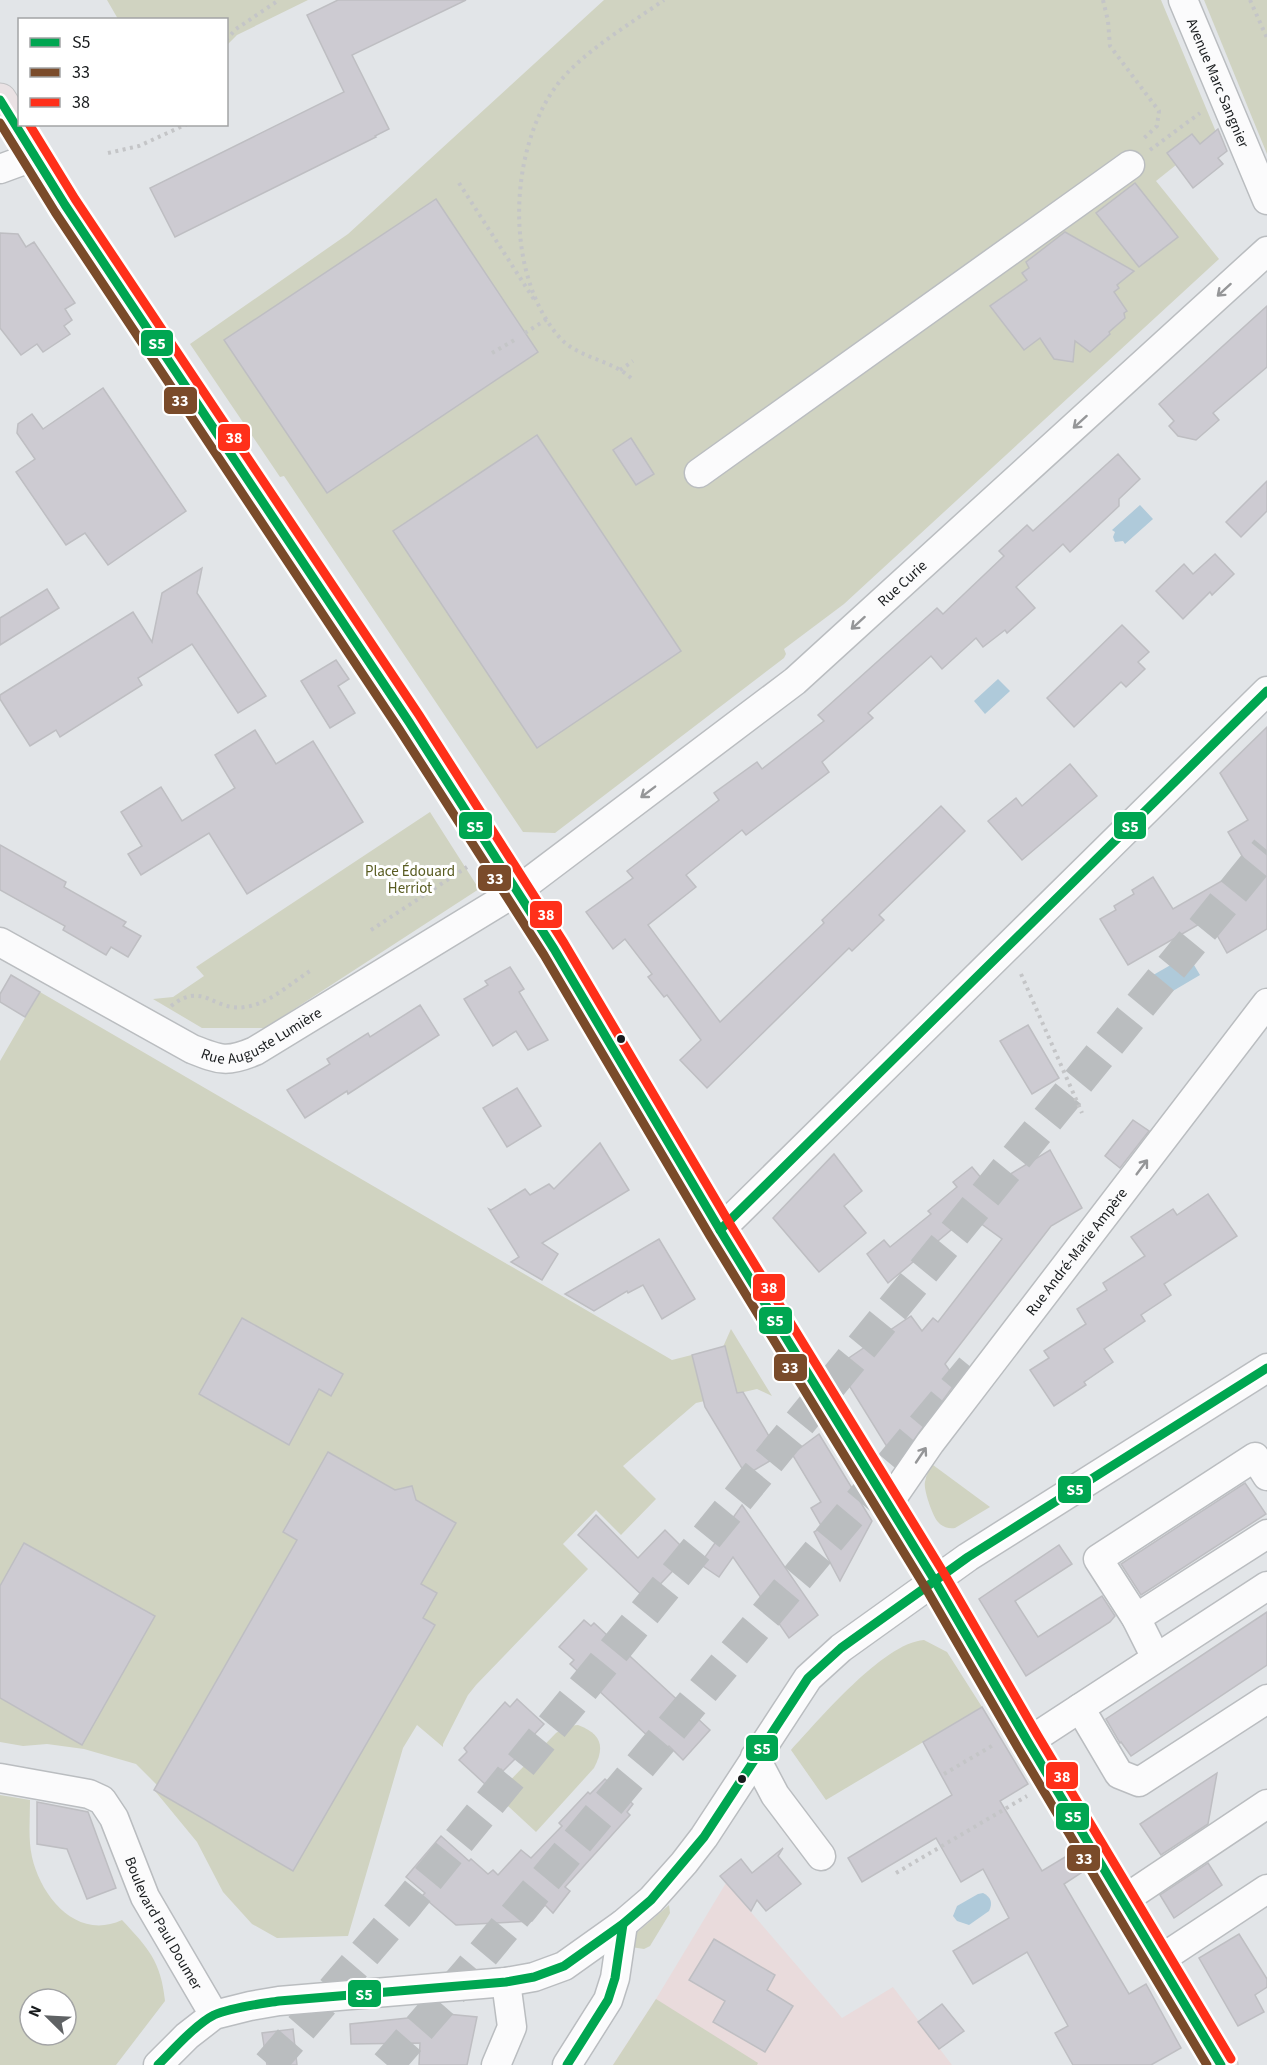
<svg xmlns="http://www.w3.org/2000/svg" width="1267" height="2065" font-family="'Source Sans 3',sans-serif">
	<style>
		.education { fill: #e9dbdc }
		.green { fill: #d0d3c1; fill-rule: evenodd }
		.water { fill: #afcada }
		.building { fill: #cdcbd2; stroke: #bebec2; stroke-width: 1.5 }
		.lines { fill: none; stroke-linecap: round; stroke-linejoin: round }
		.highway-tunnel { stroke: #babdbf; stroke-width: 33; stroke-dasharray: 33 16; stroke-linecap: butt }
		.minor-casing { stroke: #babdc0; stroke-width: 31 }
		.major-casing { stroke: #c2c3c5; stroke-width: 35 }
		.path { stroke: #c4c5c7; stroke-width: 4; stroke-dasharray: 3 4.5; stroke-linecap: butt }
		.minor { stroke: #fbfbfc; stroke-width: 28 }
		.major { stroke: #eae2e4; stroke-width: 33 }
		.bus-1-casing { stroke: #fff; stroke-width: 14 }
		.bus-2-casing { stroke: #fff; stroke-width: 14 }
		.bus-3-casing { stroke: #fff; stroke-width: 14 }
		.bus-1 { stroke: #00a651; stroke-width: 9 }
		.bus-2 { stroke: #7a4b2a; stroke-width: 9 }
		.bus-3 { stroke: #ff301a; stroke-width: 9 }
		.oneway { stroke: #959698 }
		.bus-dot { fill: #181b1d; stroke: #fff; stroke-width: 2 }
		.labels { text-anchor: middle; dominant-baseline: central; stroke-width: 6; stroke-linejoin: round; paint-order: stroke }
		.street-label { font-size: 15px; fill: #181b1d; stroke: #fff }
		.park-label { font-size: 15px; fill: #585b20; stroke: #fff }
		.line-badge { stroke: #fff; stroke-width: 2 }
		.badge-label { font-size: 16px; text-anchor: middle; font-weight: bold; fill: #fff }
	</style>
	<rect width="100%" height="100%" fill="#e2e5e8"/>
	<path class="education" d="M 726,1883 L 842,2018 L 893,1987 L 952,2065 L 613,2065 L 656,1999 Z"/>
	<g class="green">
		<path d="M 107,0 L 308,0 L 237,35 L 227,45 L 226,20 L 118,19 Z"/>
		<path d="M 604,0 L 1161,0 L 1216,132 L 1175,162 L 1176,165 L 1156,181 L 1219,259 L 844,604 L 784,649 L 786,654 L 784,658 L 555,833 L 523,832 L 284,476 L 280,477 L 190,344 L 348,234 Z"/>
		<path d="M 1204,0 L 1267,0 L 1267,154 Z"/>
		<path d="M 430,812 L 479,889 L 265,1028 L 202,1028 L 153,999 L 173,997 L 204,976 L 196,967 Z"/>
		<path d="M 40,992 L 672,1360 L 723,1347 L 731,1329 L 772,1396 L 757,1389 L 696,1403 L 623,1466 L 656,1499 L 621,1535 L 596,1510 L 563,1544 L 588,1569 L 476,1685 L 468,1695 L 443,1744 L 443,1747 L 417,1725 L 403,1748 L 348,1936 L 277,1938 L 252,1924 L 223,1892 L 197,1842 L 155,1791 L 157,1785 L 136,1764 L 84,1749 L 47,1744 L 23,1746 L 0,1742 L 0,1061 Z"/>
		<path d="M 933,1465 L 990,1507 L 955,1528 C 949,1529 942,1527 938,1522 C 933,1517 923,1489 925,1482 C 926,1475 929,1470 933,1465 Z"/>
		<path d="M 924,1640 L 947,1652 L 982,1707 L 826,1800 L 791,1750 C 819,1720 883,1643 924,1640 Z"/>
		<path d="M 578,1725 C 602,1734 605,1747 594,1768 L 536,1832 L 496,1795 L 556,1733 L 567,1726 Z"/>
		<path d="M 0,1795 L 30,1800 C 30,1819 28,1839 32,1857 C 41,1897 77,1941 122,1920 C 148,1948 161,1961 165,2001 L 116,2065 L 0,2065 ZM 30,1999 L 66,1999 L 66,2035 L 30,2035 Z"/>
		<path d="M 669,1905 L 670,1913 L 650,1946 L 644,1949 L 631,1947 L 634,1935 Z"/>
		<path d="M 656,1999 L 758,2063 L 757,2065 L 613,2065 Z"/>
	</g>
	<g class="water">
		<path d="M 1140,505 L 1153,519 L 1125,544 L 1123,541 L 1115,542 L 1113,537 L 1115,532 L 1112,530 Z"/>
		<path d="M 998,679 L 1010,691 L 985,714 L 974,701 Z"/>
		<path d="M 1188,955 L 1200,975 L 1161,998 L 1157,993 L 1150,997 L 1144,988 L 1151,984 L 1148,978 Z"/>
		<path d="M 983,1893 C 991,1897 993,1903 989,1911 L 969,1925 L 957,1921 L 953,1916 L 957,1906 L 978,1894 Z"/>
	</g>
	<g class="building">
		<path d="M 338,0 L 466,0 L 352,55 L 389,129 L 375,136 L 376,137 L 175,237 L 150,188 L 344,92 L 307,15 Z"/>
		<path d="M 1218,129 L 1227,151 L 1218,158 L 1223,164 L 1193,188 L 1167,153 L 1192,134 L 1200,144 Z"/>
		<path d="M 1135,183 L 1178,237 L 1139,267 L 1096,213 Z"/>
		<path d="M 436,199 L 538,352 L 327,493 L 224,340 Z"/>
		<path d="M 1065,232 L 1134,271 L 1117,285 L 1119,288 L 1114,292 L 1127,311 L 1124,313 L 1125,318 L 1109,332 L 1110,334 L 1090,352 L 1075,341 L 1073,362 L 1054,359 L 1040,338 L 1024,350 L 990,306 L 1027,280 L 1022,273 L 1029,268 L 1026,262 Z"/>
		<path d="M 0,233 L 18,234 L 26,247 L 34,242 L 75,303 L 65,309 L 72,320 L 64,326 L 70,334 L 43,352 L 37,344 L 21,355 L 0,328 Z"/>
		<path d="M 1267,306 L 1267,367 L 1213,413 L 1219,420 L 1196,440 L 1178,436 L 1169,426 L 1174,421 L 1159,404 Z"/>
		<path d="M 103,388 L 186,511 L 108,565 L 85,533 L 66,545 L 16,472 L 35,459 L 17,433 L 18,424 L 32,414 L 43,429 Z"/>
		<path d="M 537,435 L 681,651 L 537,748 L 393,531 Z"/>
		<path d="M 631,438 L 654,474 L 636,485 L 613,450 Z"/>
		<path d="M 1118,454 L 1140,479 L 1119,499 L 1119,506 L 1070,552 L 1063,544 L 1016,587 L 1035,608 L 1007,633 L 1005,630 L 983,647 L 976,638 L 942,669 L 931,656 L 868,713 L 873,718 L 822,762 L 829,772 L 746,835 L 742,830 L 686,875 L 696,887 L 648,925 L 720,1022 L 824,923 L 822,920 L 941,806 L 965,831 L 879,915 L 884,920 L 852,951 L 849,948 L 707,1088 L 680,1060 L 701,1040 L 667,995 L 664,997 L 648,977 L 652,974 L 625,939 L 613,949 L 586,912 L 633,878 L 627,871 L 719,800 L 714,793 L 757,762 L 762,769 L 824,721 L 818,715 L 937,608 L 943,614 L 1004,556 L 999,551 L 1027,525 L 1033,531 Z"/>
		<path d="M 1267,481 L 1267,511 L 1241,537 L 1226,522 Z"/>
		<path d="M 1215,554 L 1234,574 L 1212,595 L 1210,592 L 1183,619 L 1156,591 L 1184,564 L 1193,574 Z"/>
		<path d="M 202,568 L 197,593 L 266,696 L 238,713 L 192,644 L 138,678 L 142,685 L 60,737 L 56,730 L 30,746 L 0,699 L 0,695 L 133,612 L 152,642 L 162,593 Z"/>
		<path d="M 47,589 L 59,608 L 0,645 L 0,618 Z"/>
		<path d="M 1122,625 L 1149,652 L 1138,662 L 1145,669 L 1126,687 L 1121,682 L 1074,727 L 1047,698 Z"/>
		<path d="M 336,660 L 349,679 L 338,686 L 355,713 L 330,728 L 301,681 Z"/>
		<path d="M 1267,727 L 1267,929 L 1227,953 L 1208,919 L 1128,965 L 1100,919 L 1116,910 L 1114,906 L 1134,894 L 1132,890 L 1153,877 L 1173,909 L 1248,866 L 1228,832 L 1248,820 L 1220,773 Z"/>
		<path d="M 255,730 L 276,764 L 313,741 L 363,822 L 247,894 L 209,833 L 141,875 L 128,854 L 142,846 L 121,812 L 161,787 L 182,821 L 235,788 L 215,755 Z"/>
		<path d="M 1070,764 L 1097,796 L 1022,860 L 988,821 L 1016,798 L 1022,806 Z"/>
		<path d="M 0,845 L 66,882 L 64,887 L 126,922 L 123,926 L 141,936 L 128,957 L 111,947 L 106,955 L 63,930 L 65,926 L 0,890 Z"/>
		<path d="M 510,967 L 524,989 L 519,992 L 548,1040 L 528,1050 L 516,1031 L 493,1046 L 464,999 L 488,985 L 485,981 Z"/>
		<path d="M 11,975 L 40,992 L 25,1017 L 0,1002 L 0,994 Z"/>
		<path d="M 420,1005 L 439,1035 L 348,1094 L 347,1091 L 305,1118 L 287,1090 L 330,1064 L 327,1059 L 368,1033 L 370,1037 Z"/>
		<path d="M 1028,1025 L 1059,1078 L 1032,1094 L 1000,1041 Z"/>
		<path d="M 517,1088 L 541,1126 L 507,1147 L 483,1108 Z"/>
		<path d="M 1133,1120 L 1149,1131 L 1120,1168 L 1105,1156 Z"/>
		<path d="M 600,1143 L 629,1190 L 542,1243 L 558,1254 L 542,1280 L 511,1262 L 519,1257 L 489,1209 L 491,1210 L 525,1189 L 530,1195 L 549,1184 L 554,1189 Z"/>
		<path d="M 1050,1150 L 1082,1208 L 1051,1226 L 945,1364 L 957,1381 L 897,1463 L 837,1366 L 911,1316 L 922,1331 L 933,1318 L 938,1322 L 1002,1239 L 969,1215 L 888,1283 L 867,1254 L 884,1240 L 890,1247 L 931,1214 L 928,1211 L 957,1187 L 953,1182 L 972,1167 L 989,1187 Z"/>
		<path d="M 834,1154 L 862,1191 L 844,1206 L 866,1233 L 819,1272 L 773,1218 Z"/>
		<path d="M 1208,1194 L 1237,1236 L 1164,1284 L 1171,1295 L 1141,1315 L 1145,1321 L 1104,1349 L 1113,1362 L 1084,1382 L 1086,1385 L 1054,1406 L 1030,1370 L 1049,1358 L 1044,1351 L 1086,1324 L 1077,1309 L 1107,1290 L 1103,1283 L 1145,1256 L 1131,1237 L 1173,1209 L 1177,1215 Z"/>
		<path d="M 659,1239 L 695,1299 L 662,1319 L 643,1285 L 628,1293 L 627,1291 L 594,1311 L 565,1294 Z"/>
		<path d="M 242,1318 L 343,1374 L 331,1396 L 319,1389 L 289,1445 L 199,1394 Z"/>
		<path d="M 725,1346 L 737,1393 L 743,1392 L 780,1455 L 746,1475 L 705,1407 L 692,1355 Z"/>
		<path d="M 819,1434 L 872,1521 L 840,1581 L 814,1532 L 822,1527 L 811,1508 L 821,1502 L 792,1454 Z"/>
		<path d="M 328,1452 L 395,1490 L 412,1486 L 416,1500 L 456,1523 L 421,1584 L 437,1593 L 423,1618 L 435,1625 L 293,1871 L 154,1790 L 297,1540 L 283,1532 Z"/>
		<path d="M 1245,1483 L 1266,1514 L 1141,1595 L 1121,1564 Z"/>
		<path d="M 742,1505 L 818,1615 L 789,1638 L 733,1557 L 719,1577 L 700,1564 Z"/>
		<path d="M 596,1515 L 638,1558 L 665,1530 L 689,1554 L 646,1599 L 578,1535 Z"/>
		<path d="M 24,1543 L 155,1616 L 82,1745 L 0,1698 L 0,1586 Z"/>
		<path d="M 1059,1545 L 1072,1564 L 1015,1601 L 1038,1637 L 1102,1596 L 1115,1616 L 1110,1622 L 1026,1676 L 979,1599 Z"/>
		<path d="M 1267,1612 L 1267,1665 L 1131,1756 L 1121,1742 L 1120,1743 L 1106,1719 Z"/>
		<path d="M 584,1620 L 591,1626 L 594,1623 L 710,1730 L 683,1760 L 669,1746 L 664,1751 L 570,1664 L 574,1660 L 559,1647 Z"/>
		<path d="M 517,1699 L 544,1724 L 530,1739 L 533,1741 L 503,1771 L 501,1769 L 486,1785 L 459,1760 L 467,1752 L 464,1748 L 505,1702 L 510,1707 Z"/>
		<path d="M 982,1707 L 1028,1784 L 1000,1801 L 1042,1871 L 1070,1854 L 1081,1873 L 1064,1884 L 1129,1994 L 1146,1984 L 1181,2048 L 1151,2065 L 1073,2065 L 1055,2033 L 1068,2026 L 1027,1952 L 973,1984 L 953,1951 L 1009,1918 L 983,1869 L 961,1882 L 936,1838 L 862,1882 L 848,1858 L 952,1795 L 923,1742 Z"/>
		<path d="M 1217,1773 L 1208,1824 L 1161,1855 L 1140,1824 Z"/>
		<path d="M 605,1779 L 633,1804 L 627,1812 L 630,1815 L 565,1887 L 570,1891 L 553,1913 L 545,1905 L 532,1921 L 456,1925 L 422,1896 L 425,1893 L 406,1877 L 441,1836 L 469,1861 L 471,1859 L 488,1874 L 493,1870 L 498,1875 L 521,1850 L 531,1858 L 562,1826 L 559,1823 L 588,1792 L 590,1794 Z"/>
		<path d="M 37,1802 L 88,1812 L 116,1888 L 87,1899 L 67,1849 L 37,1844 Z"/>
		<path d="M 783,1848 L 778,1856 L 801,1884 L 766,1911 L 757,1900 L 751,1911 L 720,1876 L 741,1859 L 752,1873 Z"/>
		<path d="M 1208,1863 L 1222,1885 L 1174,1918 L 1160,1895 Z"/>
		<path d="M 1239,1934 L 1267,1979 L 1267,1987 L 1255,1995 L 1264,2012 L 1238,2026 L 1199,1958 Z"/>
		<path d="M 714,1939 L 775,1975 L 767,1990 L 793,2006 L 765,2052 L 713,2022 L 725,2001 L 689,1980 Z"/>
		<path d="M 942,2004 L 964,2031 L 939,2049 L 918,2022 Z"/>
		<path d="M 447,2014 L 477,2017 L 467,2065 L 419,2065 L 420,2043 L 351,2044 L 350,2024 Z"/>
		<path d="M 293,2029 L 297,2065 L 267,2065 L 262,2033 Z"/>
	</g>
	<g class="lines">
		<g class="highway-tunnel">
			<path d="M 269,2065 L 403,1909 L 1267,850"/>
			<path d="M 387,2065 L 468,1972 L 972,1368"/>
		</g>
		<defs>
			<g id="minor">
				<path id="s1" d="M 1183,0 L 1267,200"/>
				<path d="M 0,169 L 19,162 L 32,153"/>
				<path d="M 699,473 L 1130,165"/>
				<path id="s2" d="M 0,942 L 192,1049 C 220,1060 227,1063 255,1051 L 517,891 L 795,681 L 1267,251"/>
				<path d="M 720,1230 L 1267,691"/>
				<path id="s3" d="M 888,1504 L 930,1443 L 1267,1003"/>
				<path d="M 1136,1618 L 1267,1534"/>
				<path d="M 1156,1658 L 1136,1618 L 1098,1559 L 1255,1457 L 1267,1476"/>
				<path d="M 1080,1708 L 1119,1774 L 1139,1782 L 1267,1699"/>
				<path d="M 1028,1742 L 1267,1586"/>
				<path d="M 755,1757 L 775,1795 L 821,1856"/>
				<path id="s4" d="M 0,1778 L 89,1794 L 102,1800 L 114,1818 L 145,1897 L 214,2015"/>
				<path d="M 1122,1901 L 1267,1804"/>
				<path d="M 1158,1961 L 1267,1889"/>
				<path d="M 158,2065 L 187,2036 L 214,2015 L 250,2006 L 279,2001 L 506,1982 L 534,1977 L 564,1966 L 623,1924 L 651,1900 L 684,1863 L 704,1837 L 808,1678 L 841,1648 L 968,1557 L 1267,1368"/>
				<path d="M 496,2065 L 512,2027 L 506,1982"/>
				<path d="M 567,2065 L 608,2000 L 615,1978 L 623,1924"/>
			</g>
			<path id="major" d="M 0,100 L 65,205 L 409,722 L 554,949 L 720,1230 L 935,1581 L 1028,1742 L 1221,2065"/>
		</defs>
		<use href="#minor" class="minor-casing"/>
		<use href="#major" class="major-casing"/>
		<g class="path">
			<path d="M 1103,0 L 1108,21 L 1110,46 L 1159,111 L 1157,126 L 1142,140"/>
			<path d="M 1250,0 L 1267,38"/>
			<path d="M 226,40 L 236,29 L 279,0"/>
			<path d="M 1150,150 L 1200,113"/>
			<path d="M 108,153 L 139,146 L 187,124"/>
			<path d="M 459,183 L 535,301"/>
			<path d="M 525,333 L 547,319 L 546,317"/>
			<path d="M 492,353 L 516,339"/>
			<path d="M 620,370 L 633,361"/>
			<path d="M 631,378 C 610,359 580,359 560,338 C 504,275 508,150 557,85 C 581,53 630,24 664,0"/>
			<path d="M 371,930 L 467,867"/>
			<path d="M 1021,974 L 1082,1113"/>
			<path d="M 171,1006 C 204,980 213,1012 245,1007 C 269,1004 291,983 310,971"/>
			<path d="M 944,1774 L 995,1744"/>
			<path d="M 896,1873 L 1027,1796"/>
		</g>
		<use href="#minor" class="minor"/>
		<use href="#major" class="major"/>
		<defs>
			<g id="bus-1">
				<path d="M 0,100 L 65,205 L 409,722 L 554,949 L 720,1230 L 935,1581 L 1028,1742 L 1221,2065"/>
				<path d="M 720,1230 L 1267,691"/>
				<path d="M 158,2065 C 173,2050 196,2024 214,2015 C 232,2007 260,2004 279,2001 L 506,1982 L 534,1977 L 564,1966 L 623,1924 L 651,1900 L 704,1837 L 808,1678 L 841,1648 L 968,1557 L 1267,1368"/>
				<path d="M 567,2065 L 608,2000 L 615,1978 L 623,1924"/>
			</g>
			<path id="bus-2" d="M 0,123 L 55,212 L 399,729 L 544,955 L 710,1236 L 925,1587 L 1018,1748 L 1207,2065"/>
			<path id="bus-3" d="M 29,124 L 75,199 L 419,715 L 564,943 L 730,1224 L 945,1575 L 1038,1736 L 1231,2059"/>
		</defs>
		<use href="#bus-1" class="bus-1-casing"/>
		<use href="#bus-2" class="bus-2-casing"/>
		<use href="#bus-3" class="bus-3-casing"/>
		<use href="#bus-1" class="bus-1"/>
		<use href="#bus-2" class="bus-2"/>
		<use href="#bus-3" class="bus-3"/>
	</g>
	<defs><path id="oneway-shaft" d="M-6 0H5M1.5-3L5.5 0L1.5 3" fill="none" stroke-width="1.6" stroke-linecap="round" stroke-linejoin="round" transform="scale(1.5)"/></defs>
	<g class="oneway">
		<use href="#oneway-shaft" transform="translate(1224 290) rotate(138)"/>
		<use href="#oneway-shaft" transform="translate(1080 422) rotate(138)"/>
		<use href="#oneway-shaft" transform="translate(858 623) rotate(138)"/>
		<use href="#oneway-shaft" transform="translate(648 792) rotate(143)"/>
		<use href="#oneway-shaft" transform="translate(1142 1167) rotate(-53)"/>
		<use href="#oneway-shaft" transform="translate(921 1455) rotate(-56)"/>
	</g>
	<g class="bus-dot">
		<circle cx="621" cy="1039" r="5"/>
		<circle cx="742" cy="1779" r="5"/>
	</g>
	<g class="labels">
		<g class="street-label">
			<text stroke="none"><textPath href="#s1" startOffset="90">Avenue Marc Sangnier</textPath></text>
			<text stroke="none"><textPath href="#s2" startOffset="1086">Rue Curie</textPath></text>
			<text stroke="none"><textPath href="#s2" startOffset="296">Rue Auguste Lumière</textPath></text>
			<text stroke="none"><textPath href="#s3" startOffset="315">Rue André-Marie Ampère</textPath></text>
			<text stroke="none"><textPath href="#s4" startOffset="243">Boulevard Paul Doumer</textPath></text>
		</g>
		<g class="park-label">
			<text x="410" y="871">Place Édouard<tspan x="410" dy="17">Herriot</tspan></text>
		</g>
	</g>
	<g class="line-badge">
		<rect x="140" y="329" width="34" height="28" rx="6" fill="#00a651"/>
		<rect x="163" y="386" width="35" height="29" rx="6" fill="#7a4b2a"/>
		<rect x="217" y="423" width="34" height="29" rx="6" fill="#ff301a"/>
		<rect x="1113" y="811" width="34" height="29" rx="6" fill="#00a651"/>
		<rect x="458" y="811" width="35" height="29" rx="6" fill="#00a651"/>
		<rect x="477" y="864" width="35" height="28" rx="6" fill="#7a4b2a"/>
		<rect x="529" y="900" width="34" height="29" rx="6" fill="#ff301a"/>
		<rect x="752" y="1273" width="34" height="29" rx="6" fill="#ff301a"/>
		<rect x="758" y="1306" width="35" height="29" rx="6" fill="#00a651"/>
		<rect x="773" y="1353" width="35" height="29" rx="6" fill="#7a4b2a"/>
		<rect x="1057" y="1475" width="35" height="29" rx="6" fill="#00a651"/>
		<rect x="745" y="1734" width="34" height="28" rx="6" fill="#00a651"/>
		<rect x="1045" y="1761" width="34" height="29" rx="6" fill="#ff301a"/>
		<rect x="1055" y="1802" width="35" height="29" rx="6" fill="#00a651"/>
		<rect x="1066" y="1844" width="35" height="28" rx="6" fill="#7a4b2a"/>
		<rect x="347" y="1979" width="35" height="29" rx="6" fill="#00a651"/>
	</g>
	<g class="badge-label">
		<text x="157" y="349">S5</text>
		<text x="180" y="406">33</text>
		<text x="234" y="443">38</text>
		<text x="1130" y="832">S5</text>
		<text x="475" y="832">S5</text>
		<text x="495" y="884">33</text>
		<text x="546" y="920">38</text>
		<text x="769" y="1293">38</text>
		<text x="775" y="1326">S5</text>
		<text x="790" y="1373">33</text>
		<text x="1075" y="1495">S5</text>
		<text x="762" y="1754">S5</text>
		<text x="1062" y="1782">38</text>
		<text x="1073" y="1822">S5</text>
		<text x="1084" y="1864">33</text>
		<text x="364" y="2000">S5</text>
	</g>
	<rect x="18" y="18" width="210" height="108" fill="#ffffff" stroke="#a3a4a5" stroke-width="1.5"/>
	<rect x="30" y="38" width="30" height="9" fill="#00a651" stroke="#a3a4a5" stroke-width="1.5"/>
	<text x="72" y="48" font-size="18" fill="#181b1d">S5</text>
	<rect x="30" y="68" width="30" height="9" fill="#7a4b2a" stroke="#a3a4a5" stroke-width="1.5"/>
	<text x="72" y="78" font-size="18" fill="#181b1d">33</text>
	<rect x="30" y="98" width="30" height="9" fill="#ff301a" stroke="#a3a4a5" stroke-width="1.5"/>
	<text x="72" y="108" font-size="18" fill="#181b1d">38</text>
	<g transform="translate(48 2017) rotate(294)"><circle r="28" fill="#ffffff" stroke="#a3a4a5" stroke-width="1.5"/>
	<path d="M0-4.5L10 22L0 15L-10 22Z" fill="#5f6264"/>
	<text y="-9" font-size="16" font-weight="bold" text-anchor="middle" fill="#181b1d">N</text>
	</g>
</svg>
